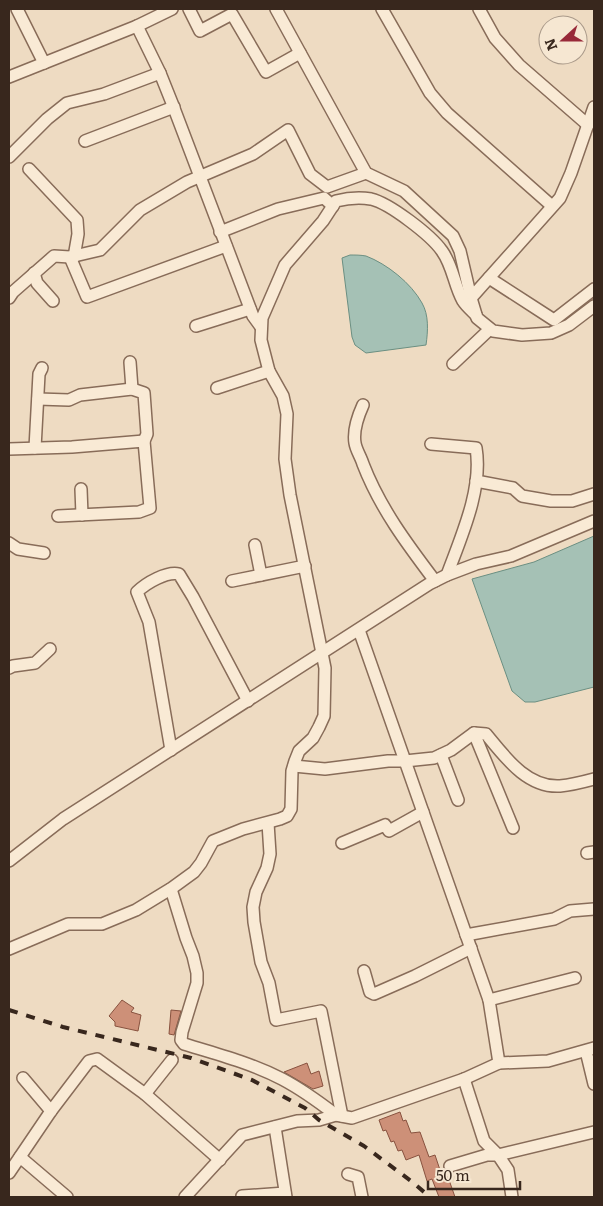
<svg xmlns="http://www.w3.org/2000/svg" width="603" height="1206" font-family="Literata,serif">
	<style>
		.water { fill: #a5c1b5; stroke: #6b8f82 }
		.building { fill: #cd9078; stroke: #88523f }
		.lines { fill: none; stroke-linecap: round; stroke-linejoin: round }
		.street-casing { stroke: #886c59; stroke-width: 14 }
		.street { stroke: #f9ead5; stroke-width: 11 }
		.rail { stroke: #38271d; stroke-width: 4; stroke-dasharray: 9 9; stroke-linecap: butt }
	</style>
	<rect width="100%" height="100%" fill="#eedbc2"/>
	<g class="water">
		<path d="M 350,255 C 355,255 361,255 366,256 C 387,264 411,283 422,303 C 429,315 428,331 426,345 L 366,353 L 355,345 L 352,337 L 342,258 Z"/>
		<path d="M 594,536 L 594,687 L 535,702 L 525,702 L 512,691 L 472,579 L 534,562 Z"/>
	</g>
	<g class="building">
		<path d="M 122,1000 L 134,1008 L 131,1012 L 141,1015 L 138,1031 L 115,1026 L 115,1022 L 109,1016 Z"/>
		<path d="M 171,1010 L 181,1011 L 174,1035 L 169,1034 Z"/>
		<path d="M 307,1063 L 311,1074 L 319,1071 L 323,1086 L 313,1089 L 284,1072 Z"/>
		<path d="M 400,1112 L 403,1121 L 406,1120 L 411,1133 L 420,1132 L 429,1157 L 435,1155 L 443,1179 L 448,1177 L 455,1197 L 439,1197 L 432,1179 L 427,1181 L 419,1155 L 406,1160 L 402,1150 L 398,1151 L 394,1141 L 391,1142 L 386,1130 L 383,1131 L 379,1120 Z"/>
	</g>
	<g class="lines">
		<defs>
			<g id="street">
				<path d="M 17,9 L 44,63"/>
				<path d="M 189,9 L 200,31 L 232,14 L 266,72 L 300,53"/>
				<path d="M 276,9 L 366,173 L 404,191 L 453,236 L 460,251 L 471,298 L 477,318 L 493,331 L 522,335 L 551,333 L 569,325 L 594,306"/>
				<path d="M 382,9 L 430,93 L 447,113 L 552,206"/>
				<path d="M 479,9 L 495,38 L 519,65 L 588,125"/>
				<path d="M 137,26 L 160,73 L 172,103 L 253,316 L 261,327"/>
				<path d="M 9,77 L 137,26 L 172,9"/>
				<path d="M 85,141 L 174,107"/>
				<path d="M 9,157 L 47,119 L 67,103 L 104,94 L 160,73"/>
				<path d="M 29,169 L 77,220 L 78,234 L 74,257"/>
				<path d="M 220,232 L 278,209 L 324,198 L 333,206"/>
				<path d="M 70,257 L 87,297 L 226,246"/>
				<path d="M 34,273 L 37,283 L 53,301"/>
				<path d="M 489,278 L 554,320 L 594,289"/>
				<path d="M 9,298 L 13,292 L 54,256 L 70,257 L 100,250 L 140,210 L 187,182 L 253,154 L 288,130 L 310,174 L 327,187 L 366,173"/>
				<path d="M 471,298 L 560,198 L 571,173 L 594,107"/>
				<path d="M 196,326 L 250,309"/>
				<path d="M 130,362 L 132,389"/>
				<path d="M 453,364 L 490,329"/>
				<path d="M 217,388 L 269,371"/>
				<path d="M 38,399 L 69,400 L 80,395 L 132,389 L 144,393 L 147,434 L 144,441"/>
				<path d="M 363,405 C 358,416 353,431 355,443 C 356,450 361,457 363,464 C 380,508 407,544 435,581"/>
				<path d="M 431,444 L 476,448 C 483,489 461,537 447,575"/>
				<path d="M 35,448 L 39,374 L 42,368"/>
				<path d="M 9,449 L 72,447 L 144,441 L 150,508 L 139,512 L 58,516"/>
				<path d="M 476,481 L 513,488 L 522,496 L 551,501 L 572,501 L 594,494"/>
				<path d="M 81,489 L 82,515"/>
				<path d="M 9,543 L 18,549 L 44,553"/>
				<path d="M 255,545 L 261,575"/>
				<path d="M 232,581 L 305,566"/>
				<path d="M 359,630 L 489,1000 L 499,1063"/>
				<path d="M 9,668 L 13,666 L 35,663 L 50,649"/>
				<path d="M 474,733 L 513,828"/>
				<path d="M 171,750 L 149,622 L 137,592 C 146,583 167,571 179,574 L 193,597 L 248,701"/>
				<path d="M 441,755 L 458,800"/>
				<path d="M 294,766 L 325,769 L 388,761 L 405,761 L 434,758 L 451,750 L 474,733 L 486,734 C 505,757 527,788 560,786 C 571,785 583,782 594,779"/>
				<path d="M 268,823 L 270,854 L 267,868 L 256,892 L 253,907 L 254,922 L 261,962 L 269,983 L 276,1020 L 321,1011 L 342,1116"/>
				<path d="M 342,843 L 385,825 L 389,831 L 423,812"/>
				<path d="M 587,853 L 594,852"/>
				<path d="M 9,861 L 63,819 L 429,584 L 447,575 L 476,564 L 511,556 L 594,521"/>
				<path d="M 171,889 L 186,938 L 193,956 L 197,973 L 197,983 L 182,1032 L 181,1040 L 184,1044 C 217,1054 251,1063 282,1079 C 301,1089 319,1102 336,1115"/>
				<path d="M 466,935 L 554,919 L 570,911 L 594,909"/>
				<path d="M 9,949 L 68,924 L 102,924 L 136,910 L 172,888 L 194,872 L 201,863 L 213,841 L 243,829 L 280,819 L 287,816 L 291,809 L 292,771 L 295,761 L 299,751 L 313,738 L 319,727 L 324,716 L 325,668 L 290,495 L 285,459 L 287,414 L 283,396 L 269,371 L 261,340 L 262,318 L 285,265 L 323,221 L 336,201 C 348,198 359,197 371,199 C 389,203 431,235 442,251 C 453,266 454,285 463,301 C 466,306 472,311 476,315"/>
				<path d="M 364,971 L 370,992 L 374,994 L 415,976 L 471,948"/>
				<path d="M 489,1000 L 575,978"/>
				<path d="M 586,1051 L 594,1084"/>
				<path d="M 23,1078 L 51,1111"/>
				<path d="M 464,1079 L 484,1141 L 498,1155 L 508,1170 L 512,1197"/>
				<path d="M 145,1094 L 172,1060"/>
				<path d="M 275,1127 L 286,1197"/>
				<path d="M 20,1157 L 67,1197"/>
				<path d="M 450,1166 L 487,1155 L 498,1155 L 594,1132"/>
				<path d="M 9,1173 L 51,1111 L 89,1061 L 97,1059 L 145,1094 L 220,1160"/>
				<path d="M 348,1174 L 358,1177 L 362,1197"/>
				<path d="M 242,1196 L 285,1193"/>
				<path d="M 185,1197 L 242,1135 L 297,1121 L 319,1120 L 336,1115 L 352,1118 L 464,1079 L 499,1063 L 548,1061 L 594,1048"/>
			</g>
		</defs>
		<use href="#street" class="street-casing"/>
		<use href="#street" class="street"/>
		<path class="rail" d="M 9,1010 L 63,1027 L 191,1058 L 252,1080 L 305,1108 L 319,1120 L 364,1146 L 411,1181 L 430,1197"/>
	</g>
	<rect width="603" height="1206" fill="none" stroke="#38271d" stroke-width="20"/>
	<g transform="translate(563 40) rotate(249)"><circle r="24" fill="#f6e7d2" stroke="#aa9a8a"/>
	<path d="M0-4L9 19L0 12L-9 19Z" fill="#982938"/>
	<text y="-8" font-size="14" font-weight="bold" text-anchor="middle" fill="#38271d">N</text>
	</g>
	<path d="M428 1181v8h92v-8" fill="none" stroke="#38271d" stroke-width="2.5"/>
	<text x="436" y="1181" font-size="15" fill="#38271d" stroke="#f6e7d2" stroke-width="4" paint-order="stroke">50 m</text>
</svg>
